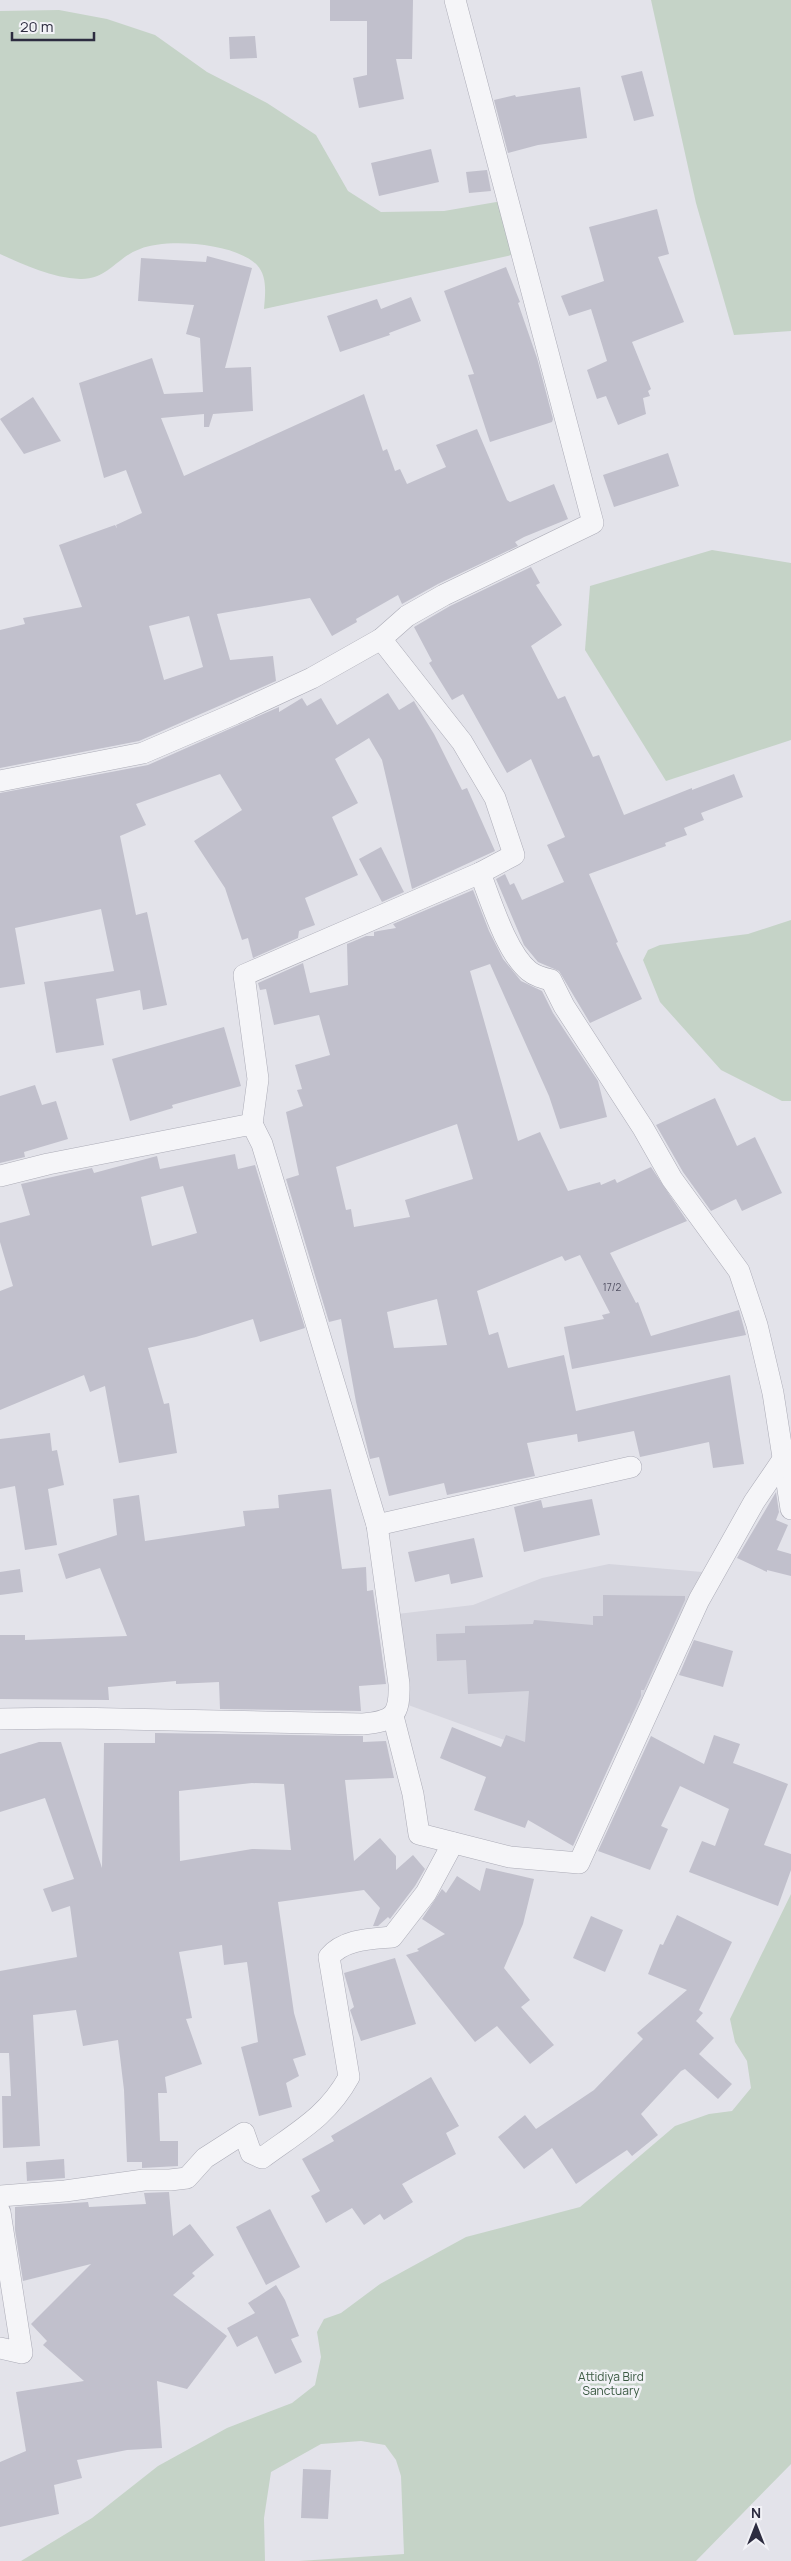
<svg xmlns="http://www.w3.org/2000/svg" width="791" height="2561" font-family="Manrope,sans-serif">
	<style>
		.built { fill: #d5d5de }
		.green { fill: #c5d3c7 }
		.building { fill: #c1c0cc; fill-rule: evenodd }
		.lines { fill: none; stroke-linecap: round; stroke-linejoin: round }
		.minor-casing { stroke: #acacb7; stroke-width: 22 }
		.minor { stroke: #f5f5f8; stroke-width: 21 }
		.labels { text-anchor: middle; dominant-baseline: central; stroke-width: 5; stroke-linejoin: round; paint-order: stroke }
		.number-label { font-size: 10px; fill: #525163 }
		.park-label { font-size: 12px; fill: #3b5a42; stroke: #f2f2f7 }
	</style>
	<rect width="100%" height="100%" fill="#e3e3ea"/>
	<path class="built" d="M 609,1564 L 714,1573 L 642,1724 L 581,1720 L 551,1757 L 400,1702 L 389,1615 L 473,1605 L 542,1578 Z"/>
	<g class="green">
		<path d="M 651,0 L 791,0 L 791,331 L 734,335 L 696,203 Z"/>
		<path d="M 59,10 L 107,19 L 155,35 L 207,72 L 267,103 L 316,135 L 348,191 L 381,212 L 444,211 L 508,200 L 521,253 L 264,309 C 265,295 268,277 257,265 C 235,243 167,238 140,249 C 117,257 107,280 80,279 C 52,278 25,265 0,254 L 0,11 Z"/>
		<path d="M 712,550 L 791,563 L 791,740 L 666,781 L 585,650 L 590,586 Z"/>
		<path d="M 791,920 L 791,1101 L 782,1101 L 721,1070 L 660,1002 L 643,960 L 648,950 L 660,945 L 748,934 Z"/>
		<path d="M 791,1894 L 791,2464 L 696,2561 L 299,2561 L 404,2554 L 401,2476 L 396,2460 L 385,2445 L 361,2441 L 321,2444 L 271,2472 L 264,2518 L 265,2561 L 21,2561 L 92,2518 L 158,2466 L 227,2428 L 292,2403 L 315,2385 L 321,2357 L 317,2332 L 324,2319 L 341,2313 L 380,2284 L 466,2237 L 580,2207 L 675,2126 L 709,2114 L 732,2111 L 751,2088 L 747,2061 L 735,2042 L 730,2019 Z"/>
	</g>
	<g class="building">
		<path d="M 330,0 L 413,0 L 412,59 L 396,59 L 404,99 L 359,108 L 353,78 L 367,75 L 367,21 L 330,21 Z"/>
		<path d="M 255,36 L 257,58 L 230,59 L 229,37 Z"/>
		<path d="M 642,71 L 654,116 L 634,121 L 621,76 Z"/>
		<path d="M 580,87 L 587,138 L 538,145 L 508,153 L 494,100 L 515,95 L 516,97 Z"/>
		<path d="M 431,149 L 439,182 L 379,196 L 371,163 Z"/>
		<path d="M 487,170 L 491,191 L 469,193 L 466,172 Z"/>
		<path d="M 657,209 L 669,254 L 658,257 L 684,322 L 632,342 L 651,389 L 648,391 L 650,396 L 643,398 L 646,414 L 618,425 L 606,396 L 597,399 L 587,370 L 607,361 L 591,309 L 569,316 L 561,296 L 604,281 L 589,227 Z"/>
		<path d="M 207,256 L 252,268 L 225,368 L 251,367 L 253,411 L 213,414 L 209,427 L 204,427 L 204,414 L 161,418 L 184,476 L 364,394 L 383,451 L 387,449 L 395,471 L 400,469 L 407,484 L 446,467 L 436,445 L 477,429 L 507,500 L 510,502 L 554,484 L 568,519 L 524,537 L 515,542 L 518,546 L 438,584 L 402,604 L 398,595 L 356,619 L 357,622 L 332,636 L 310,598 L 217,614 L 230,660 L 273,656 L 276,681 L 139,741 L 0,768 L 0,630 L 25,624 L 23,618 L 82,607 L 59,545 L 115,525 L 117,528 L 116,525 L 142,513 L 126,470 L 104,478 L 79,383 L 152,358 L 164,394 L 203,392 L 200,338 L 186,334 L 194,305 L 138,301 L 141,258 L 206,262 ZM 189,616 L 203,667 L 164,680 L 149,626 Z"/>
		<path d="M 506,267 L 520,302 L 518,303 L 537,358 L 553,419 L 552,422 L 490,442 L 468,375 L 474,374 L 444,291 Z"/>
		<path d="M 411,297 L 421,321 L 389,333 L 390,335 L 340,352 L 327,316 L 377,299 L 381,309 Z"/>
		<path d="M 33,397 L 61,441 L 24,454 L 0,419 Z"/>
		<path d="M 668,453 L 679,486 L 614,507 L 603,475 Z"/>
		<path d="M 531,567 L 540,583 L 536,585 L 562,625 L 531,646 L 558,699 L 565,696 L 593,757 L 599,755 L 624,815 L 692,788 L 692,790 L 734,774 L 743,797 L 701,813 L 704,820 L 684,828 L 687,835 L 665,843 L 666,846 L 589,874 L 618,942 L 616,943 L 642,999 L 590,1023 L 559,971 L 538,962 L 524,945 L 496,879 L 505,874 L 510,885 L 514,883 L 522,900 L 564,882 L 547,845 L 565,837 L 531,759 L 507,773 L 463,694 L 452,700 L 429,663 L 432,661 L 414,627 L 450,606 Z"/>
		<path d="M 388,693 L 399,710 L 414,701 L 415,703 L 434,734 L 462,790 L 467,788 L 495,851 L 412,889 L 382,760 L 369,738 L 335,759 L 358,803 L 332,817 L 358,875 L 305,898 L 315,925 L 299,931 L 298,938 L 253,958 L 248,938 L 242,940 L 225,888 L 194,841 L 242,810 L 220,774 L 136,804 L 146,825 L 120,836 L 136,915 L 147,912 L 167,1005 L 143,1010 L 140,990 L 96,999 L 104,1045 L 56,1053 L 44,982 L 114,971 L 101,909 L 15,928 L 25,984 L 0,988 L 0,793 L 148,765 L 279,707 L 279,712 L 302,698 L 307,706 L 321,698 L 337,725 Z"/>
		<path d="M 381,847 L 404,892 L 382,902 L 359,859 Z"/>
		<path d="M 473,890 L 489,931 L 503,959 L 521,981 L 542,991 L 553,1013 L 598,1081 L 607,1117 L 560,1129 L 549,1096 L 490,964 L 470,971 L 518,1141 L 540,1132 L 568,1191 L 600,1182 L 601,1185 L 615,1179 L 617,1183 L 651,1167 L 687,1221 L 610,1253 L 636,1303 L 638,1302 L 651,1336 L 739,1310 L 746,1335 L 572,1369 L 564,1327 L 604,1319 L 602,1315 L 610,1313 L 580,1255 L 565,1261 L 562,1256 L 477,1291 L 489,1335 L 498,1332 L 508,1368 L 564,1355 L 576,1411 L 730,1375 L 744,1464 L 713,1468 L 709,1442 L 640,1457 L 634,1431 L 578,1442 L 577,1434 L 527,1443 L 535,1476 L 447,1495 L 444,1483 L 389,1496 L 379,1457 L 370,1459 L 356,1402 L 341,1319 L 329,1322 L 286,1179 L 299,1175 L 286,1112 L 303,1106 L 297,1090 L 302,1089 L 295,1065 L 330,1055 L 319,1015 L 274,1025 L 266,989 L 260,990 L 258,983 L 303,963 L 310,993 L 348,985 L 347,944 L 366,936 L 374,936 L 374,932 L 378,931 L 396,928 L 393,924 ZM 457,1124 L 473,1179 L 405,1200 L 410,1217 L 354,1227 L 351,1209 L 346,1210 L 336,1167 ZM 437,1299 L 447,1345 L 394,1348 L 387,1312 Z"/>
		<path d="M 224,1027 L 241,1086 L 172,1105 L 173,1108 L 130,1121 L 112,1059 Z"/>
		<path d="M 35,1085 L 42,1105 L 56,1101 L 68,1139 L 24,1152 L 25,1157 L 0,1163 L 0,1096 Z"/>
		<path d="M 715,1098 L 737,1146 L 755,1137 L 782,1193 L 742,1211 L 736,1199 L 711,1211 L 683,1172 L 656,1125 Z"/>
		<path d="M 235,1154 L 238,1169 L 255,1165 L 305,1328 L 260,1342 L 253,1319 L 196,1337 L 148,1348 L 164,1404 L 169,1403 L 177,1453 L 119,1463 L 105,1386 L 90,1392 L 84,1375 L 0,1410 L 0,1291 L 13,1286 L 0,1242 L 0,1223 L 30,1215 L 21,1184 L 92,1168 L 94,1173 L 157,1156 L 160,1169 ZM 183,1186 L 197,1233 L 152,1246 L 141,1197 Z"/>
		<path d="M 50,1433 L 52,1451 L 57,1450 L 64,1485 L 48,1489 L 57,1545 L 25,1550 L 15,1486 L 0,1489 L 0,1439 Z"/>
		<path d="M 331,1489 L 342,1569 L 366,1567 L 367,1591 L 373,1590 L 386,1684 L 359,1686 L 361,1711 L 220,1709 L 219,1682 L 176,1684 L 176,1681 L 108,1687 L 109,1700 L 0,1699 L 0,1635 L 25,1635 L 25,1640 L 127,1636 L 100,1568 L 66,1579 L 58,1554 L 117,1535 L 113,1499 L 139,1495 L 145,1541 L 245,1526 L 243,1511 L 279,1508 L 278,1495 Z"/>
		<path d="M 776,1492 L 779,1512 L 776,1520 L 788,1525 L 777,1550 L 791,1554 L 791,1576 L 767,1570 L 767,1572 L 737,1558 Z"/>
		<path d="M 592,1499 L 600,1535 L 524,1552 L 514,1507 L 541,1500 L 543,1508 Z"/>
		<path d="M 474,1538 L 483,1577 L 451,1584 L 449,1574 L 415,1582 L 408,1552 Z"/>
		<path d="M 20,1569 L 23,1592 L 0,1595 L 0,1572 Z"/>
		<path d="M 603,1595 L 685,1596 L 685,1600 L 644,1690 L 641,1690 L 641,1696 L 573,1846 L 528,1820 L 525,1828 L 474,1810 L 486,1777 L 440,1758 L 452,1727 L 501,1747 L 506,1735 L 525,1742 L 529,1691 L 468,1694 L 466,1660 L 437,1661 L 436,1634 L 465,1633 L 465,1626 L 533,1624 L 534,1620 L 593,1625 L 593,1616 L 603,1616 Z"/>
		<path d="M 694,1640 L 733,1651 L 723,1687 L 679,1675 Z"/>
		<path d="M 155,1733 L 363,1736 L 363,1742 L 386,1741 L 394,1778 L 345,1780 L 354,1861 L 380,1838 L 396,1856 L 396,1870 L 413,1855 L 425,1869 L 415,1886 L 390,1919 L 388,1917 L 378,1926 L 373,1926 L 380,1908 L 364,1890 L 278,1902 L 294,2013 L 306,2055 L 293,2059 L 299,2076 L 286,2083 L 292,2107 L 259,2116 L 241,2047 L 258,2042 L 247,1962 L 224,1965 L 222,1945 L 179,1952 L 192,2018 L 186,2019 L 202,2064 L 165,2077 L 167,2093 L 158,2093 L 160,2141 L 178,2141 L 178,2166 L 142,2168 L 142,2162 L 127,2162 L 124,2090 L 118,2040 L 83,2046 L 76,2010 L 33,2015 L 40,2146 L 3,2148 L 2,2096 L 11,2096 L 9,2053 L 0,2053 L 0,1971 L 77,1957 L 70,1906 L 52,1912 L 43,1889 L 74,1879 L 45,1798 L 0,1812 L 0,1754 L 39,1742 L 61,1742 L 102,1868 L 104,1743 L 155,1743 ZM 252,1783 L 284,1784 L 291,1850 L 252,1849 L 180,1861 L 179,1791 Z"/>
		<path d="M 714,1735 L 740,1744 L 733,1763 L 788,1784 L 764,1845 L 791,1854 L 791,1870 L 778,1906 L 689,1872 L 702,1841 L 715,1846 L 729,1809 L 680,1786 L 661,1826 L 668,1829 L 650,1870 L 598,1851 L 651,1736 L 704,1764 Z"/>
		<path d="M 486,1868 L 534,1879 L 523,1924 L 504,1968 L 530,2000 L 521,2007 L 554,2045 L 530,2064 L 497,2026 L 475,2042 L 406,1955 L 419,1951 L 417,1949 L 445,1934 L 422,1919 L 442,1889 L 446,1893 L 457,1876 L 480,1891 Z"/>
		<path d="M 677,1915 L 732,1942 L 699,2010 L 703,2013 L 696,2021 L 714,2038 L 699,2054 L 732,2084 L 718,2099 L 685,2069 L 681,2071 L 641,2114 L 658,2135 L 632,2156 L 627,2150 L 576,2184 L 552,2148 L 524,2169 L 498,2137 L 525,2115 L 536,2129 L 594,2090 L 643,2039 L 637,2033 L 687,1990 L 648,1974 L 660,1944 L 663,1945 Z"/>
		<path d="M 591,1916 L 623,1930 L 605,1972 L 573,1958 Z"/>
		<path d="M 395,1958 L 416,2024 L 361,2041 L 350,2010 L 354,2007 L 344,1973 Z"/>
		<path d="M 431,2077 L 459,2126 L 446,2133 L 456,2154 L 402,2184 L 413,2202 L 384,2220 L 380,2214 L 364,2225 L 352,2208 L 326,2223 L 311,2196 L 320,2191 L 302,2159 L 334,2141 L 331,2136 Z"/>
		<path d="M 64,2159 L 65,2178 L 27,2181 L 26,2162 Z"/>
		<path d="M 169,2192 L 173,2236 L 190,2224 L 214,2255 L 192,2273 L 195,2276 L 173,2295 L 227,2336 L 187,2389 L 157,2381 L 162,2448 L 127,2450 L 77,2460 L 82,2478 L 54,2485 L 59,2514 L 0,2527 L 0,2462 L 26,2451 L 16,2392 L 84,2381 L 43,2345 L 47,2341 L 31,2324 L 91,2264 L 23,2281 L 15,2230 L 15,2207 L 88,2202 L 89,2207 L 146,2204 L 144,2193 Z"/>
		<path d="M 270,2209 L 300,2267 L 266,2285 L 236,2227 Z"/>
		<path d="M 276,2285 L 285,2300 L 299,2336 L 291,2339 L 302,2362 L 275,2374 L 257,2336 L 237,2347 L 227,2328 L 255,2313 L 248,2303 Z"/>
		<path d="M 303,2469 L 331,2470 L 328,2519 L 301,2518 Z"/>
	</g>
	<g class="lines">
		<defs>
			<g id="minor">
				<path d="M 381,639 L 462,742 L 495,798 L 514,855 L 480,873 C 491,901 506,952 529,971 C 535,976 543,978 551,980 L 564,1006 L 643,1128 L 672,1179 L 739,1271 L 757,1325 L 773,1393 L 791,1509"/>
				<path d="M 0,781 L 143,753 L 234,714 L 312,678 L 381,639 L 407,616 L 444,595 L 593,523 L 455,0"/>
				<path d="M 252,1124 L 258,1079 L 244,975 L 480,873"/>
				<path d="M 0,1176 L 48,1164 L 252,1124 L 262,1144 L 377,1525 L 399,1684 C 400,1715 394,1721 363,1724 L 71,1718 L 0,1719"/>
				<path d="M 377,1525 L 631,1467"/>
				<path d="M 393,1716 L 413,1794 L 419,1834 L 510,1857 L 579,1863 L 699,1600 L 754,1502 L 784,1458"/>
				<path d="M 0,2196 L 65,2191 L 144,2180 L 170,2180 L 187,2178 L 205,2158 L 244,2133 L 251,2153 L 262,2158 C 297,2132 327,2117 349,2077 L 329,1957 C 344,1939 371,1939 392,1937 L 426,1893 L 453,1843"/>
				<path d="M 0,2212 L 22,2353 L 0,2348"/>
			</g>
		</defs>
		<use href="#minor" class="minor-casing"/>
		<use href="#minor" class="minor"/>
	</g>
	<g class="labels">
		<g class="number-label">
			<text x="612" y="1287">17/2</text>
		</g>
		<g class="park-label">
			<text x="611" y="2376">Attidiya Bird<tspan x="611" dy="14">Sanctuary</tspan></text>
		</g>
	</g>
	<g transform="translate(756 2526)" stroke="#f2f2f7" stroke-width="4" paint-order="stroke">
	<path d="M0-4L9 19L0 12L-9 19Z" fill="#2d2c40"/>
	<text y="-8" font-size="14" font-weight="bold" text-anchor="middle" fill="#2d2c40">N</text>
	</g>
	<path d="M12 32v8h82v-8" fill="none" stroke="#2d2c40" stroke-width="2.5"/>
	<text x="20" y="32" font-size="15" fill="#2d2c40" stroke="#f2f2f7" stroke-width="4" paint-order="stroke">20 m</text>
</svg>
